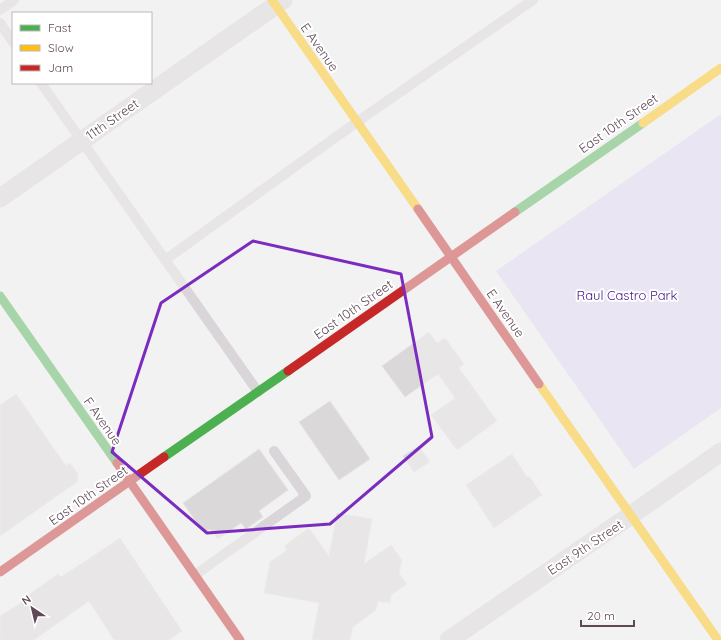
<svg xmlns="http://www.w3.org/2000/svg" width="721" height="640" font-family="Quicksand,sans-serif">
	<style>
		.green { fill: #ded6f2 }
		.building { fill: #dbd8da; stroke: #e5e4e4 }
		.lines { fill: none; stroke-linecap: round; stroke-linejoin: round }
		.lane { stroke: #d9d5d8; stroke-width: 10 }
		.street { stroke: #d9d5d8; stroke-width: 19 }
		.fast { stroke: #4caf50; stroke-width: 9 }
		.slow { stroke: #ffc107; stroke-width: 9 }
		.jam { stroke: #c62828; stroke-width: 9 }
		.marked { fill: none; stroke: #7b2cbf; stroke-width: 3; stroke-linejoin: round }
		.labels { text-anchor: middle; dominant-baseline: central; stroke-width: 4; stroke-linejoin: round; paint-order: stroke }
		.street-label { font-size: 13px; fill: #604857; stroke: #fff }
		.park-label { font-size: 13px; fill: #401386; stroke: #fff }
	</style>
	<rect width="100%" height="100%" fill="#f2f2f2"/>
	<path class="green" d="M 721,114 L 721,408 L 634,469 L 496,271 Z"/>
	<g class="building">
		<path d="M 429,332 L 437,343 L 445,338 L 464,364 L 459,368 L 497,421 L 457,450 L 431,415 L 455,398 L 438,374 L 405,397 L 382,366 Z"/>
		<path d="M 16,394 L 66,466 L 70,463 L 78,474 L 77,482 L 0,536 L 0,405 Z"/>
		<path d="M 330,401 L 370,459 L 339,480 L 299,422 Z"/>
		<path d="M 419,446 L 430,462 L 414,472 L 403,456 Z"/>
		<path d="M 259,449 L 288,490 L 259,511 L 263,517 L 246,529 L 241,523 L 218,539 L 210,529 L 204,533 L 183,503 Z"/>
		<path d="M 512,454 L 527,477 L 529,476 L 542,495 L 494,528 L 466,485 Z"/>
		<path d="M 337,513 L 372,519 L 364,564 L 391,545 L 402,560 L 399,573 L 407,584 L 391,595 L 390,603 L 378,601 L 376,610 L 353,627 L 350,640 L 312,640 L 319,603 L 264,593 L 270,562 L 287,550 L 284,546 L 309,528 L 329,556 Z"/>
		<path d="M 120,538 L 182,631 L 169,640 L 114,640 L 89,601 L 34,640 L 0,640 L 0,616 L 22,602 L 21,600 L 58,574 L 61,577 Z"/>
	</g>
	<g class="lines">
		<g class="lane">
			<path d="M 0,10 L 14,0"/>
			<path d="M 0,23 L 13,42"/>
			<path d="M 41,83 L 258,392"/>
			<path d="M 165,260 L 357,122 L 533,0"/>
			<path d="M 195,575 L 306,496 L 274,451"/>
		</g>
		<g class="street">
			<path d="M 0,198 L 283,0"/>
			<path d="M 449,640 L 631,515 L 721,452"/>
		</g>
		<g class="fast">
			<path d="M 515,212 L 643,123"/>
			<path d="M 0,296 L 117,463"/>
			<path d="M 164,457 L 288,371"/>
		</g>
		<g class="slow">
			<path d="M 272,0 L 418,209"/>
			<path d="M 643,123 L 721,68"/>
			<path d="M 539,384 L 718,640"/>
		</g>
		<g class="jam">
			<path d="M 418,209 L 539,384"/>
			<path d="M 288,371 L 515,212"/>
			<path d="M 117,463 L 240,640"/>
			<path d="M 0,572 L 164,457"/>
		</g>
	</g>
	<path d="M0 0H721V640H0ZM 253,241 L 401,274 L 432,437 L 330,524 L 207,533 L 112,452 L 161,303 Z" fill="#f2f2f2" fill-opacity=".55" fill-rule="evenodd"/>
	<path class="marked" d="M 253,241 L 401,274 L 432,437 L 330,524 L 207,533 L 112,452 L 161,303 Z"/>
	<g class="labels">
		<g class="street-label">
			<text transform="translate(320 47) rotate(55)">E Avenue</text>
			<text transform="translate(112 119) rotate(-35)">11th Street</text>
			<text transform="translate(618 123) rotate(-35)">East 10th Street</text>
			<text transform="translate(353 309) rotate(-35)">East 10th Street</text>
			<text transform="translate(506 313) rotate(55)">E Avenue</text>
			<text transform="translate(103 421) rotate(55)">F Avenue</text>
			<text transform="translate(88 495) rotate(-35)">East 10th Street</text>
			<text transform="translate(585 547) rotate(-34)">East 9th Street</text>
		</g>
		<g class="park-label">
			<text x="627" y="295">Raul Castro Park</text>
		</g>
	</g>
	<rect x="12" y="12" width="140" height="72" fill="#ffffff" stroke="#bfb6bc"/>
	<rect x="20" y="25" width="20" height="6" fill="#4caf50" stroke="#bfb6bc"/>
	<text x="48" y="32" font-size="12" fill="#604857">Fast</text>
	<rect x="20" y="45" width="20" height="6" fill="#ffc107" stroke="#bfb6bc"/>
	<text x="48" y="52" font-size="12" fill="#604857">Slow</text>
	<rect x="20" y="65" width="20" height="6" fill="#c62828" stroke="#bfb6bc"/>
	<text x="48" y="72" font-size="12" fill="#604857">Jam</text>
	<g transform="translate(32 608) rotate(325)" stroke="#ffffff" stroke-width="3" paint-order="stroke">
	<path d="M0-3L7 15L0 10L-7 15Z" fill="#604857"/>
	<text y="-6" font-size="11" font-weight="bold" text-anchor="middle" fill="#604857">N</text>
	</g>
	<path d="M581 620v6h53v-6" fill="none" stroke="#604857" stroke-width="2"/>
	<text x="587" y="620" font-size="12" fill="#604857" stroke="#ffffff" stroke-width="3" paint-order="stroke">20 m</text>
</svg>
